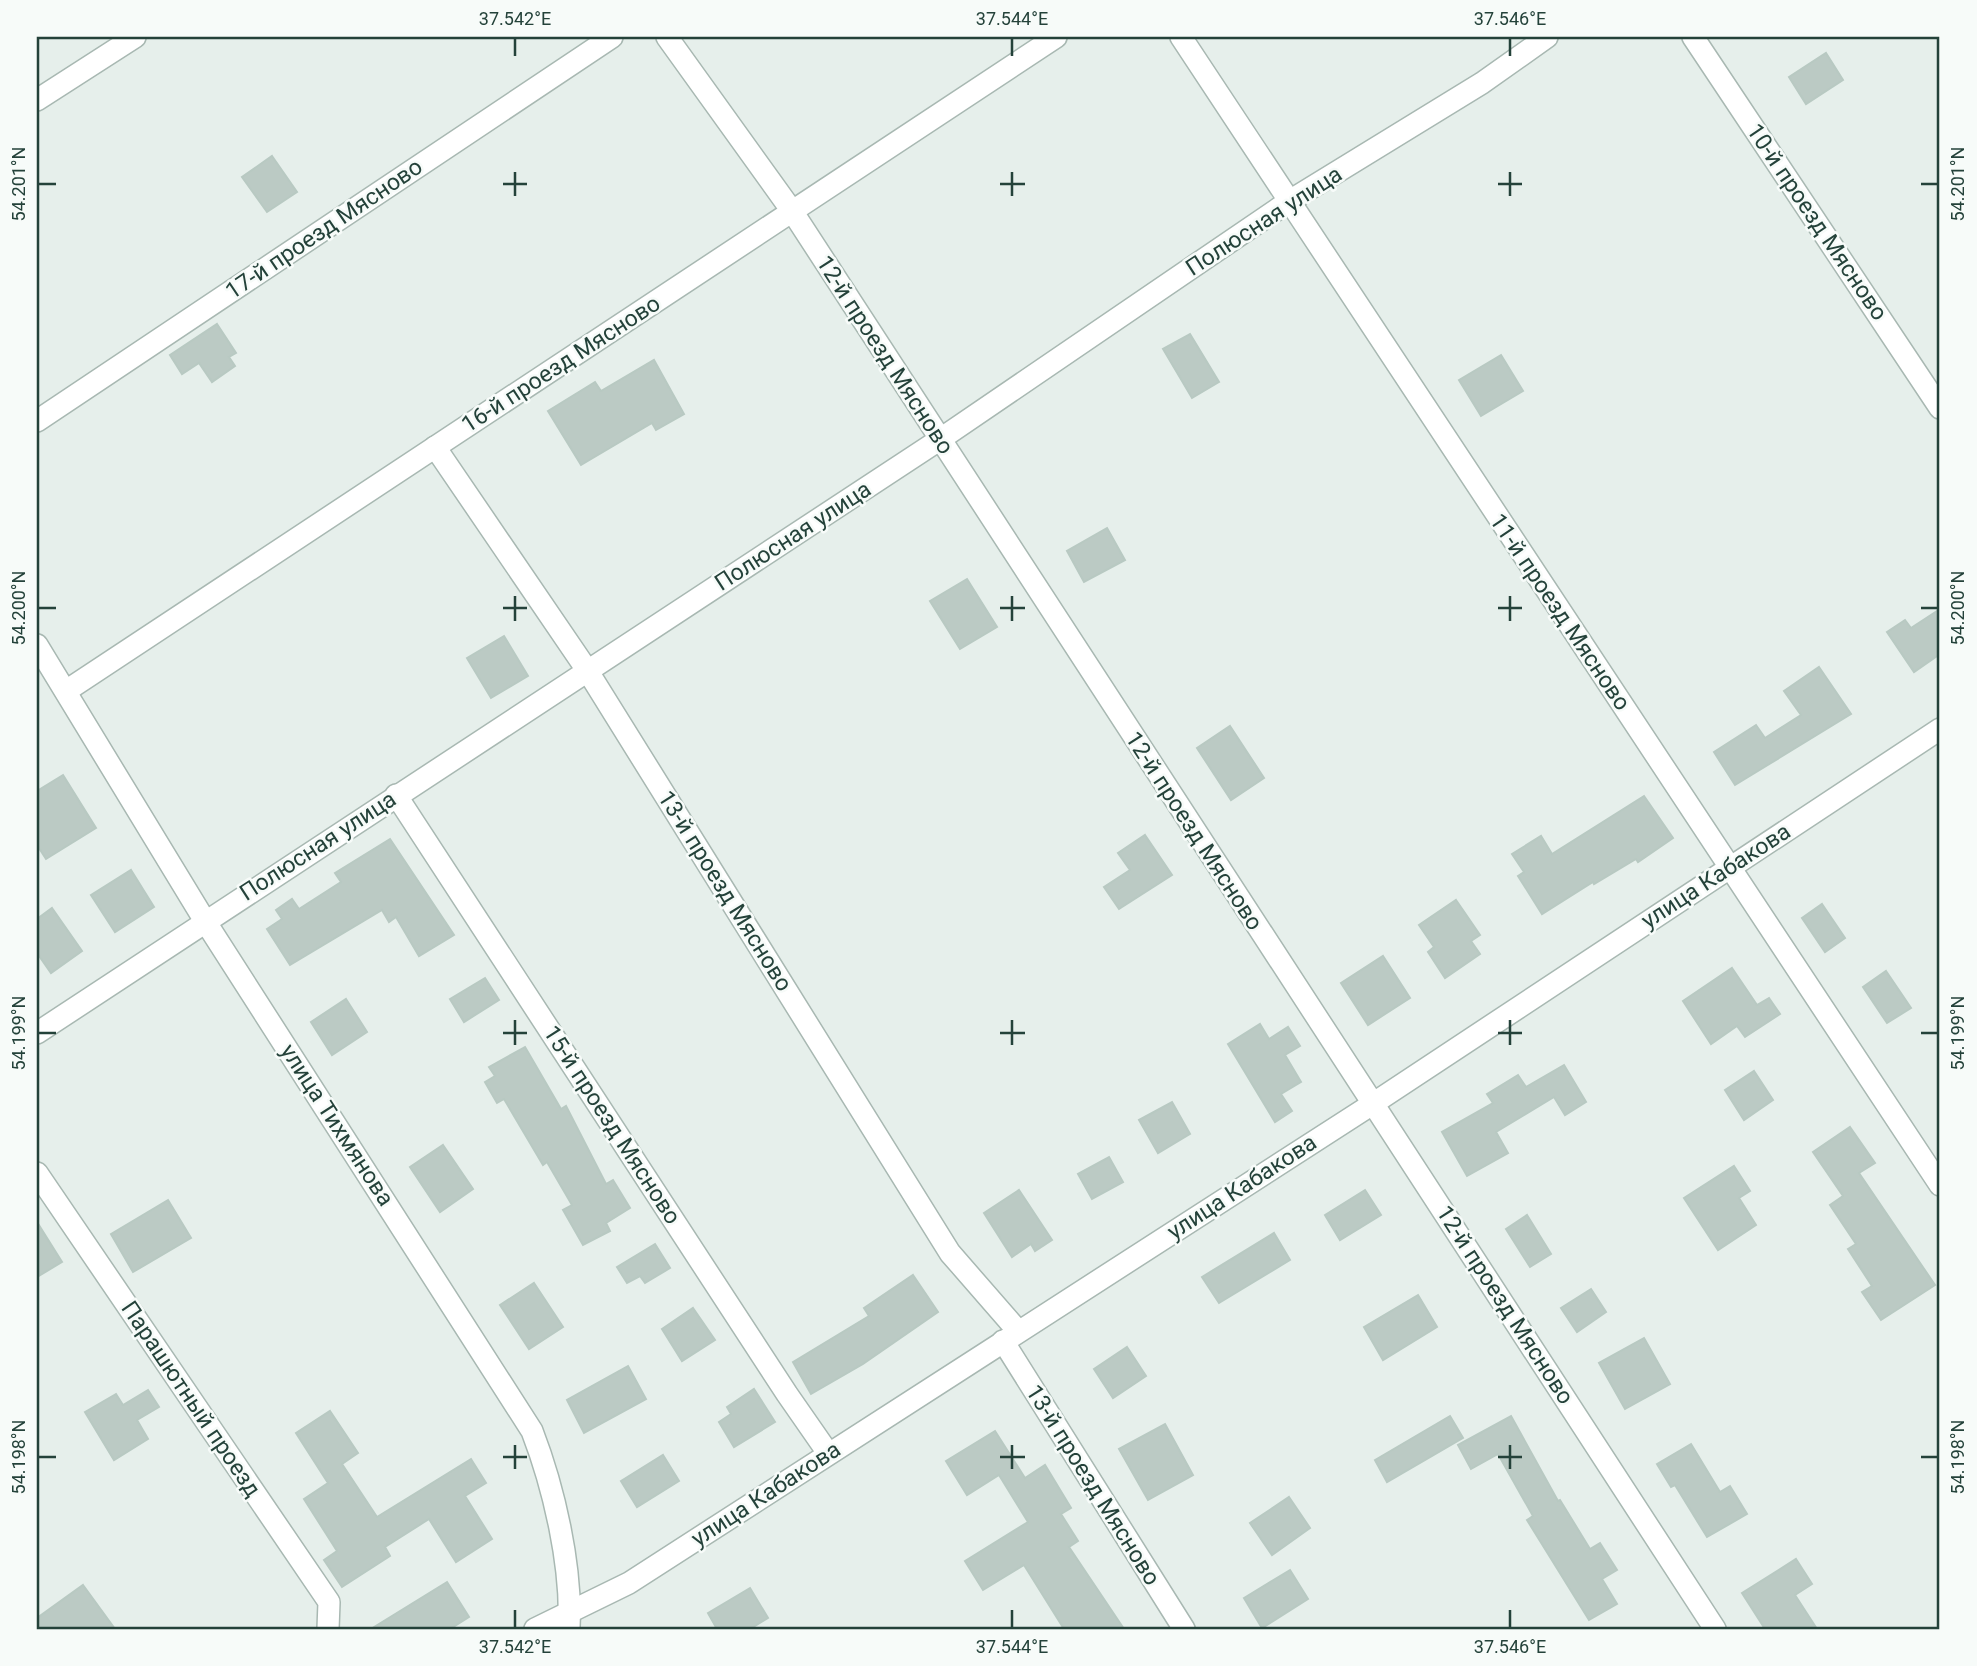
<svg xmlns="http://www.w3.org/2000/svg" width="1977" height="1666" font-family="Roboto,sans-serif">
	<style>
		.building { fill: #bbcac4; stroke: #b8c9c2; stroke-width: 2 }
		.lines { fill: none; stroke-linecap: round; stroke-linejoin: round }
		.minor-casing { stroke: #a8b8b2; stroke-width: 24 }
		.minor { stroke: #fff; stroke-width: 21 }
		.ticks { fill: none; stroke: #24423a; stroke-width: 2.5 }
		.labels { text-anchor: middle; dominant-baseline: central; stroke-width: 5; stroke-linejoin: round; paint-order: stroke }
		.street-label { font-size: 23px; fill: #24423a; stroke: #f7fbf9 }
		.neatline { fill: none; stroke: #24423a; stroke-width: 2.5 }
		.ticks-label { font-size: 18px; text-anchor: middle; fill: #24423a }
	</style>
	<rect width="100%" height="100%" fill="#e6efeb"/>
	<g class="building">
		<path d="M 1826,53 L 1843,80 L 1806,104 L 1789,77 Z"/>
		<path d="M 272,156 L 297,192 L 267,212 L 242,177 Z"/>
		<path d="M 217,324 L 236,353 L 229,357 L 235,366 L 212,382 L 199,363 L 182,374 L 170,355 Z"/>
		<path d="M 1190,334 L 1219,382 L 1192,398 L 1163,349 Z"/>
		<path d="M 1501,355 L 1523,391 L 1481,416 L 1459,380 Z"/>
		<path d="M 654,360 L 684,414 L 656,430 L 652,423 L 581,465 L 548,411 L 595,382 L 601,391 Z"/>
		<path d="M 1107,528 L 1125,560 L 1084,582 L 1067,551 Z"/>
		<path d="M 967,579 L 997,627 L 960,649 L 930,601 Z"/>
		<path d="M 1940,609 L 1940,654 L 1914,672 L 1887,632 L 1905,620 L 1911,628 Z"/>
		<path d="M 504,636 L 528,676 L 491,698 L 467,658 Z"/>
		<path d="M 1819,667 L 1851,714 L 1735,785 L 1714,752 L 1756,725 L 1765,738 L 1801,715 L 1784,691 Z"/>
		<path d="M 1230,726 L 1264,778 L 1231,800 L 1197,748 Z"/>
		<path d="M 63,775 L 96,828 L 46,859 L 37,845 L 37,791 Z"/>
		<path d="M 1644,796 L 1673,838 L 1638,862 L 1636,859 L 1594,884 L 1593,882 L 1542,914 L 1518,876 L 1524,872 L 1512,854 L 1541,836 L 1552,854 Z"/>
		<path d="M 1145,835 L 1172,875 L 1119,909 L 1104,887 L 1130,870 L 1118,853 Z"/>
		<path d="M 390,839 L 454,935 L 419,956 L 396,917 L 389,922 L 382,910 L 290,965 L 267,929 L 282,919 L 276,910 L 292,899 L 299,909 L 341,882 L 335,873 Z"/>
		<path d="M 131,870 L 154,907 L 115,932 L 91,895 Z"/>
		<path d="M 1456,900 L 1480,935 L 1471,941 L 1480,954 L 1445,978 L 1428,952 L 1434,947 L 1419,925 Z"/>
		<path d="M 1822,904 L 1845,938 L 1825,952 L 1802,918 Z"/>
		<path d="M 52,908 L 82,951 L 51,973 L 37,953 L 37,919 Z"/>
		<path d="M 1383,956 L 1410,998 L 1368,1025 L 1341,983 Z"/>
		<path d="M 1732,968 L 1757,1005 L 1769,998 L 1780,1014 L 1745,1037 L 1737,1026 L 1711,1044 L 1683,1001 Z"/>
		<path d="M 1886,971 L 1911,1008 L 1887,1023 L 1863,987 Z"/>
		<path d="M 485,978 L 499,1000 L 464,1022 L 450,999 Z"/>
		<path d="M 346,999 L 367,1032 L 332,1055 L 311,1022 Z"/>
		<path d="M 1260,1024 L 1269,1039 L 1288,1027 L 1300,1046 L 1285,1055 L 1301,1082 L 1281,1094 L 1292,1111 L 1275,1122 L 1228,1044 Z"/>
		<path d="M 525,1047 L 561,1109 L 566,1106 L 606,1184 L 613,1180 L 630,1208 L 606,1223 L 610,1231 L 583,1245 L 563,1210 L 572,1205 L 547,1162 L 543,1165 L 504,1099 L 497,1103 L 485,1082 L 495,1076 L 489,1067 Z"/>
		<path d="M 1564,1065 L 1586,1102 L 1565,1115 L 1554,1097 L 1496,1132 L 1508,1153 L 1467,1176 L 1442,1132 L 1493,1103 L 1487,1094 L 1518,1075 L 1526,1087 Z"/>
		<path d="M 1754,1071 L 1773,1100 L 1744,1120 L 1725,1090 Z"/>
		<path d="M 1172,1102 L 1190,1134 L 1158,1153 L 1139,1120 Z"/>
		<path d="M 1850,1127 L 1875,1163 L 1859,1173 L 1935,1285 L 1881,1320 L 1862,1292 L 1872,1286 L 1848,1249 L 1856,1244 L 1830,1205 L 1843,1196 L 1813,1152 Z"/>
		<path d="M 443,1145 L 473,1189 L 440,1212 L 410,1167 Z"/>
		<path d="M 1109,1157 L 1123,1182 L 1092,1199 L 1078,1174 Z"/>
		<path d="M 1734,1166 L 1750,1191 L 1739,1198 L 1756,1225 L 1718,1250 L 1684,1198 Z"/>
		<path d="M 1019,1190 L 1052,1240 L 1035,1251 L 1031,1244 L 1012,1257 L 984,1213 Z"/>
		<path d="M 1365,1190 L 1381,1215 L 1340,1240 L 1325,1215 Z"/>
		<path d="M 168,1200 L 191,1238 L 133,1272 L 111,1234 Z"/>
		<path d="M 1527,1215 L 1551,1254 L 1530,1267 L 1506,1229 Z"/>
		<path d="M 37,1222 L 62,1262 L 37,1277 Z"/>
		<path d="M 1274,1233 L 1290,1260 L 1219,1303 L 1202,1277 Z"/>
		<path d="M 655,1244 L 670,1268 L 645,1283 L 640,1276 L 627,1283 L 617,1267 Z"/>
		<path d="M 913,1275 L 938,1312 L 863,1364 L 811,1394 L 793,1362 L 869,1316 L 864,1308 Z"/>
		<path d="M 534,1283 L 563,1327 L 529,1349 L 500,1305 Z"/>
		<path d="M 1591,1289 L 1606,1312 L 1577,1332 L 1561,1308 Z"/>
		<path d="M 1418,1295 L 1437,1327 L 1383,1360 L 1364,1327 Z"/>
		<path d="M 693,1308 L 715,1340 L 682,1361 L 662,1329 Z"/>
		<path d="M 1644,1338 L 1670,1384 L 1625,1409 L 1599,1363 Z"/>
		<path d="M 1127,1347 L 1146,1376 L 1113,1398 L 1094,1369 Z"/>
		<path d="M 628,1366 L 646,1399 L 584,1433 L 567,1400 Z"/>
		<path d="M 754,1389 L 775,1422 L 734,1447 L 719,1422 L 731,1414 L 727,1407 Z"/>
		<path d="M 148,1390 L 159,1407 L 137,1420 L 148,1439 L 114,1460 L 85,1412 L 116,1394 L 123,1405 Z"/>
		<path d="M 330,1411 L 358,1453 L 342,1464 L 377,1517 L 471,1459 L 486,1483 L 465,1496 L 492,1539 L 456,1562 L 429,1519 L 385,1547 L 390,1556 L 342,1587 L 324,1560 L 337,1551 L 304,1499 L 328,1483 L 296,1433 Z"/>
		<path d="M 1450,1416 L 1463,1438 L 1387,1482 L 1375,1460 Z"/>
		<path d="M 1511,1416 L 1558,1501 L 1560,1500 L 1590,1549 L 1600,1543 L 1617,1570 L 1602,1579 L 1617,1604 L 1589,1620 L 1527,1520 L 1533,1516 L 1498,1454 L 1471,1469 L 1458,1445 Z"/>
		<path d="M 1165,1424 L 1193,1475 L 1148,1500 L 1119,1449 Z"/>
		<path d="M 995,1431 L 1025,1478 L 1045,1465 L 1071,1508 L 1061,1514 L 1078,1541 L 1069,1547 L 1124,1629 L 1064,1629 L 1024,1565 L 983,1590 L 965,1561 L 1028,1522 L 999,1475 L 967,1495 L 946,1461 Z"/>
		<path d="M 1691,1444 L 1720,1492 L 1730,1486 L 1747,1514 L 1707,1537 L 1675,1485 L 1671,1487 L 1657,1464 Z"/>
		<path d="M 663,1455 L 679,1481 L 637,1507 L 621,1481 Z"/>
		<path d="M 1289,1497 L 1310,1528 L 1272,1555 L 1250,1523 Z"/>
		<path d="M 1796,1559 L 1812,1584 L 1795,1595 L 1817,1629 L 1765,1629 L 1742,1593 Z"/>
		<path d="M 1290,1570 L 1308,1599 L 1262,1628 L 1244,1598 Z"/>
		<path d="M 447,1582 L 469,1617 L 450,1629 L 371,1629 Z"/>
		<path d="M 83,1585 L 115,1629 L 37,1629 L 37,1618 Z"/>
		<path d="M 750,1588 L 768,1618 L 750,1629 L 717,1629 L 708,1613 Z"/>
	</g>
	<g class="lines">
		<defs>
			<g id="minor">
				<path d="M 667,37 L 792,211 L 1715,1629"/>
				<path d="M 1181,37 L 1940,1185"/>
				<path d="M 1693,37 L 1940,408"/>
				<path d="M 37,100 L 135,37"/>
				<path d="M 37,421 L 612,37"/>
				<path d="M 435,447 L 587,670 L 950,1253 L 1018,1331"/>
				<path d="M 37,645 L 205,921 L 532,1431 C 554,1488 572,1566 569,1627"/>
				<path d="M 66,691 L 1056,37"/>
				<path d="M 396,795 L 787,1394 L 828,1453"/>
				<path d="M 37,1033 L 939,440 L 1288,202 L 1482,83 L 1547,37"/>
				<path d="M 37,1173 L 329,1602 L 328,1629"/>
				<path d="M 1003,1341 L 1184,1629"/>
				<path d="M 535,1629 L 629,1583 L 1374,1103 L 1940,729"/>
			</g>
		</defs>
		<use href="#minor" class="minor-casing"/>
		<use href="#minor" class="minor"/>
	</g>
	<path class="ticks" d="M 515,38 L 515,56M 1012,38 L 1012,56M 1510,38 L 1510,56M 515,172 L 515,196M 1012,172 L 1012,196M 1510,172 L 1510,196M 38,184 L 56,184M 503,184 L 527,184M 1000,184 L 1025,184M 1498,184 L 1522,184M 1921,184 L 1938,184M 515,596 L 515,621M 1012,596 L 1012,621M 1510,596 L 1510,621M 38,608 L 56,608M 503,608 L 527,608M 1000,608 L 1025,608M 1498,608 L 1522,608M 1921,608 L 1938,608M 515,1020 L 515,1045M 1012,1020 L 1012,1045M 1510,1020 L 1510,1045M 38,1033 L 56,1033M 503,1033 L 527,1033M 1000,1033 L 1025,1033M 1498,1033 L 1522,1033M 1921,1033 L 1938,1033M 515,1445 L 515,1469M 1012,1445 L 1012,1469M 1510,1445 L 1510,1469M 38,1457 L 56,1457M 503,1457 L 527,1457M 1000,1457 L 1025,1457M 1498,1457 L 1522,1457M 1921,1457 L 1938,1457M 515,1610 L 515,1628M 1012,1610 L 1012,1628M 1510,1610 L 1510,1628"/>
	<g class="labels">
		<g class="street-label">
			<text transform="translate(1264 221) rotate(-33)">Полюсная улица</text>
			<text transform="translate(1817 222) rotate(56)">10-й проезд Мясново</text>
			<text transform="translate(324 229) rotate(-34)">17-й проезд Мясново</text>
			<text transform="translate(885 355) rotate(57)">12-й проезд Мясново</text>
			<text transform="translate(561 364) rotate(-33)">16-й проезд Мясново</text>
			<text transform="translate(793 536) rotate(-33)">Полюсная улица</text>
			<text transform="translate(1560 612) rotate(56)">11-й проезд Мясново</text>
			<text transform="translate(1194 831) rotate(57)">12-й проезд Мясново</text>
			<text transform="translate(318 846) rotate(-33)">Полюсная улица</text>
			<text transform="translate(1716 876) rotate(-33)">улица Кабакова</text>
			<text transform="translate(725 891) rotate(58)">13-й проезд Мясново</text>
			<text transform="translate(337 1125) rotate(57)">улица Тихмянова</text>
			<text transform="translate(612 1125) rotate(57)">15-й проезд Мясново</text>
			<text transform="translate(1242 1187) rotate(-33)">улица Кабакова</text>
			<text transform="translate(1505 1305) rotate(57)">12-й проезд Мясново</text>
			<text transform="translate(191 1399) rotate(56)">Парашютный проезд</text>
			<text transform="translate(1093 1485) rotate(58)">13-й проезд Мясново</text>
			<text transform="translate(766 1494) rotate(-33)">улица Кабакова</text>
		</g>
	</g>
	<rect width="1977" height="1666" fill="none" stroke="#f7fbf9" stroke-width="77"/>
	<rect x="38" y="38" width="1900" height="1590" class="neatline"/>
	<g class="ticks-label">
		<text x="515" y="25">37.542°E</text>
		<text x="1012" y="25">37.544°E</text>
		<text x="1510" y="25">37.546°E</text>
		<text transform="translate(19 184) rotate(-90)" y="6">54.201°N</text>
		<text transform="translate(1958 184) rotate(-90)" y="6">54.201°N</text>
		<text transform="translate(19 608) rotate(-90)" y="6">54.200°N</text>
		<text transform="translate(1958 608) rotate(-90)" y="6">54.200°N</text>
		<text transform="translate(19 1033) rotate(-90)" y="6">54.199°N</text>
		<text transform="translate(1958 1033) rotate(-90)" y="6">54.199°N</text>
		<text transform="translate(19 1457) rotate(-90)" y="6">54.198°N</text>
		<text transform="translate(1958 1457) rotate(-90)" y="6">54.198°N</text>
		<text x="515" y="1653">37.542°E</text>
		<text x="1012" y="1653">37.544°E</text>
		<text x="1510" y="1653">37.546°E</text>
	</g>
</svg>
